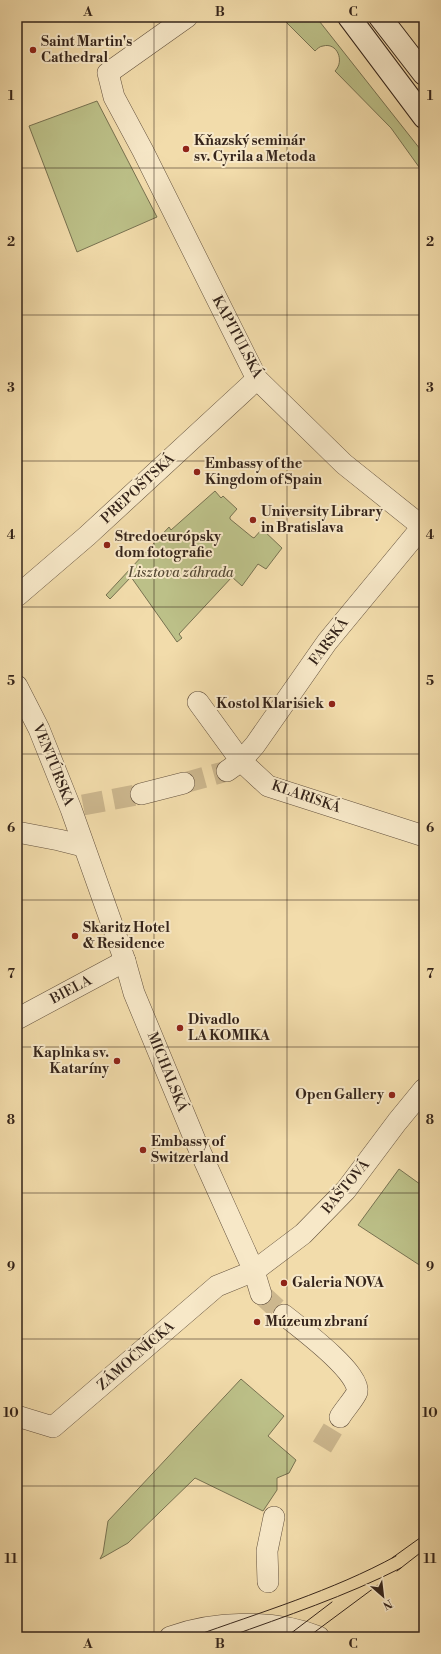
<svg xmlns="http://www.w3.org/2000/svg" width="441" height="1654" font-family="'Libre Bodoni',serif">
	<style>
		.green { fill: #bcc088; stroke: #787251 }
		.lines { fill: none; stroke-linecap: round; stroke-linejoin: round }
		.street-tunnel { stroke: #ccb78e; stroke-width: 21; stroke-dasharray: 21 10; stroke-linecap: butt }
		.street-casing { stroke: #64523e; stroke-width: 22 }
		.secondary-casing { stroke: #35241a; stroke-width: 24 }
		.street { stroke: #f7e8c8; stroke-width: 21 }
		.secondary { stroke: #f7e8c8; stroke-width: 22 }
		.tram { stroke: #35241a; stroke-width: 1 }
		.grid { fill: none; stroke: #35241a; stroke-width: 1; stroke-opacity: 0.55 }
		.poi-dot { fill: #8f2418; stroke: #f7e8c8; stroke-width: 1.5 }
		.labels { text-anchor: middle; dominant-baseline: central; stroke-width: 4; stroke-linejoin: round; paint-order: stroke }
		.poi-label { font-size: 14px; font-weight: bold; fill: #35241a; stroke: #f7e8c8; text-anchor: start }
		.street-label { font-size: 14px; fill: #35241a; stroke: #f7e8c8 }
		.park-label { font-size: 14px; font-style: italic; fill: #574b36; stroke: #f7e8c8 }
		.neatline { fill: none; stroke: #35241a; stroke-width: 1.5 }
		.grid-label { font-size: 13px; text-anchor: middle; font-weight: bold; fill: #35241a }
	</style>
	<rect width="100%" height="100%" fill="#f2dcab"/>
	<filter id="stains"><feTurbulence type="fractalNoise" baseFrequency=".005" numOctaves="4"/><feColorMatrix values="0 0 0 0 .2 0 0 0 0 .09 0 0 0 0 .02 0 0 0 .5 -.17"/></filter>
	<radialGradient id="worn" r=".72"><stop offset=".6" stop-color="#630" stop-opacity="0"/><stop offset="1" stop-color="#630" stop-opacity=".3"/></radialGradient>
	<g class="green">
		<path d="M 281,17 L 316,17 L 424,154 L 424,174 L 391,128 L 335,71 C 345,61 337,42 323,46 C 320,46 317,49 315,51 Z"/>
		<path d="M 97,101 L 157,217 L 77,252 L 29,126 Z"/>
		<path d="M 215,491 L 221,498 L 223,496 L 237,509 L 230,517 L 230,519 L 252,537 L 254,538 L 262,529 L 282,548 L 266,569 L 258,564 L 242,586 L 232,577 L 179,634 L 182,638 L 177,642 L 131,577 L 110,599 L 106,595 L 169,527 L 171,530 Z"/>
		<path d="M 399,1169 L 424,1187 L 424,1268 L 358,1225 Z"/>
		<path d="M 241,1379 L 284,1416 L 268,1436 L 296,1460 L 289,1473 L 277,1478 L 277,1490 L 263,1511 L 195,1478 L 128,1543 L 100,1559 L 103,1553 L 108,1521 Z"/>
	</g>
	<g class="lines">
		<g class="street-tunnel">
			<path d="M 184,783 L 227,771"/>
			<path d="M 83,805 L 141,794"/>
			<path d="M 261,1294 L 284,1315"/>
			<path d="M 322,1447 L 340,1417"/>
		</g>
		<defs>
			<g id="street">
				<path d="M 187,17 L 108,73 L 114,97 L 143,151 L 257,379 L 344,464 L 424,528"/>
				<path d="M 17,596 L 87,536 L 257,379"/>
				<path d="M 17,686 L 39,729 L 71,809 L 125,961 L 134,993 L 195,1140 L 254,1271 L 261,1294"/>
				<path d="M 198,702 L 241,761 L 268,786 L 424,836"/>
				<path d="M 227,771 L 241,761 L 255,745 L 327,642 L 422,527"/>
				<path d="M 141,794 L 184,783"/>
				<path d="M 17,832 L 59,840 L 83,846"/>
				<path d="M 17,1019 L 125,961"/>
				<path d="M 284,1315 C 299,1327 361,1373 357,1392 C 355,1398 344,1410 340,1417"/>
				<path d="M 17,1416 L 53,1427 L 217,1286 L 254,1271 L 303,1234 L 346,1190 L 397,1122 L 424,1089"/>
				<path d="M 268,1582 L 267,1551 L 274,1517"/>
				<path d="M 170,1637 C 214,1621 274,1619 319,1637"/>
			</g>
			<g id="secondary">
				<path d="M 349,17 L 424,117"/>
				<path d="M 380,17 L 424,74"/>
			</g>
		</defs>
		<use href="#street" class="street-casing"/>
		<use href="#secondary" class="secondary-casing"/>
		<use href="#street" class="street"/>
		<use href="#secondary" class="secondary"/>
		<g class="tram">
			<path d="M 392,1558 L 424,1535"/>
			<path d="M 397,1571 L 424,1550"/>
			<path d="M 192,1637 C 261,1612 332,1591 396,1556"/>
			<path d="M 228,1637 C 286,1616 346,1596 401,1568"/>
			<path d="M 286,1637 L 332,1602"/>
			<path d="M 308,1637 L 382,1582"/>
		</g>
	</g>
	<path class="grid" d="M 154,17 L 154,1637M 287,17 L 287,1637M 17,168 L 424,168M 17,315 L 424,315M 17,461 L 424,461M 17,607 L 424,607M 17,754 L 424,754M 17,900 L 424,900M 17,1047 L 424,1047M 17,1193 L 424,1193M 17,1339 L 424,1339M 17,1486 L 424,1486"/>
	<g class="poi-dot">
		<circle cx="33" cy="50" r="4"/>
		<circle cx="186" cy="149" r="4"/>
		<circle cx="197" cy="472" r="4"/>
		<circle cx="253" cy="520" r="4"/>
		<circle cx="107" cy="545" r="4"/>
		<circle cx="332" cy="704" r="4"/>
		<circle cx="75" cy="936" r="4"/>
		<circle cx="180" cy="1028" r="4"/>
		<circle cx="117" cy="1061" r="4"/>
		<circle cx="392" cy="1095" r="4"/>
		<circle cx="143" cy="1150" r="4"/>
		<circle cx="284" cy="1283" r="4"/>
		<circle cx="257" cy="1322" r="4"/>
	</g>
	<g class="labels">
		<g class="poi-label">
			<text x="41" y="42">Saint Martin's<tspan x="41" dy="16">Cathedral</tspan></text>
			<text x="194" y="141">Kňazský seminár<tspan x="194" dy="16">sv. Cyrila a Metoda</tspan></text>
			<text x="205" y="464">Embassy of the<tspan x="205" dy="16">Kingdom of Spain</tspan></text>
			<text x="261" y="512">University Library<tspan x="261" dy="16">in Bratislava</tspan></text>
			<text x="115" y="537">Stredoeurópsky<tspan x="115" dy="16">dom fotografie</tspan></text>
			<text x="324" y="704" text-anchor="end">Kostol Klarisiek</text>
			<text x="83" y="928">Skaritz Hotel<tspan x="83" dy="16">&amp; Residence</tspan></text>
			<text x="188" y="1020">Divadlo<tspan x="188" dy="16">LA KOMIKA</tspan></text>
			<text x="109" y="1053" text-anchor="end">Kaplnka sv.<tspan x="109" dy="16">Kataríny</tspan></text>
			<text x="384" y="1095" text-anchor="end">Open Gallery</text>
			<text x="151" y="1142">Embassy of<tspan x="151" dy="16">Switzerland</tspan></text>
			<text x="292" y="1283">Galeria NOVA</text>
			<text x="265" y="1322">Múzeum zbraní</text>
		</g>
		<g class="street-label">
			<text transform="translate(237 337) rotate(62)">KAPITULSKÁ</text>
			<text transform="translate(138 489) rotate(-43)">PREPOŠTSKÁ</text>
			<text transform="translate(329 642) rotate(-53)">FARSKÁ</text>
			<text transform="translate(53 765) rotate(68)">VENTÚRSKA</text>
			<text transform="translate(306 797) rotate(19)">KLARISKÁ</text>
			<text transform="translate(71 990) rotate(-28)">BIELA</text>
			<text transform="translate(167 1072) rotate(68)">MICHALSKÁ</text>
			<text transform="translate(346 1187) rotate(-50)">BAŠTOVÁ</text>
			<text transform="translate(136 1356) rotate(-41)">ZÁMOČNÍCKA</text>
		</g>
		<g class="park-label">
			<text x="181" y="573">Lisztova záhrada</text>
		</g>
	</g>
	<rect width="441" height="1654" fill="none" stroke="#f2dcab" stroke-width="44"/>
	<g transform="translate(383 1596) rotate(152)" stroke="#f7e8c8" stroke-width="3" paint-order="stroke">
	<path d="M0-3L7 15L0 10L-7 15Z" fill="#35241a"/>
	<text y="-6" font-size="11" font-weight="bold" text-anchor="middle" fill="#35241a">N</text>
	</g>
	<rect x="22" y="22" width="397" height="1610" class="neatline"/>
	<g class="grid-label">
		<text x="88" y="16">A</text>
		<text x="220" y="16">B</text>
		<text x="353" y="16">C</text>
		<text x="11" y="100">1</text>
		<text x="430" y="100">1</text>
		<text x="11" y="246">2</text>
		<text x="430" y="246">2</text>
		<text x="11" y="392">3</text>
		<text x="430" y="392">3</text>
		<text x="11" y="539">4</text>
		<text x="430" y="539">4</text>
		<text x="11" y="685">5</text>
		<text x="430" y="685">5</text>
		<text x="11" y="832">6</text>
		<text x="430" y="832">6</text>
		<text x="11" y="978">7</text>
		<text x="430" y="978">7</text>
		<text x="11" y="1124">8</text>
		<text x="430" y="1124">8</text>
		<text x="11" y="1271">9</text>
		<text x="430" y="1271">9</text>
		<text x="11" y="1417">10</text>
		<text x="430" y="1417">10</text>
		<text x="11" y="1563">11</text>
		<text x="430" y="1563">11</text>
		<text x="88" y="1648">A</text>
		<text x="220" y="1648">B</text>
		<text x="353" y="1648">C</text>
	</g>
	<rect width="100%" height="100%" filter="url(#stains)"/>
	<rect width="100%" height="100%" fill="url(#worn)"/>
</svg>
